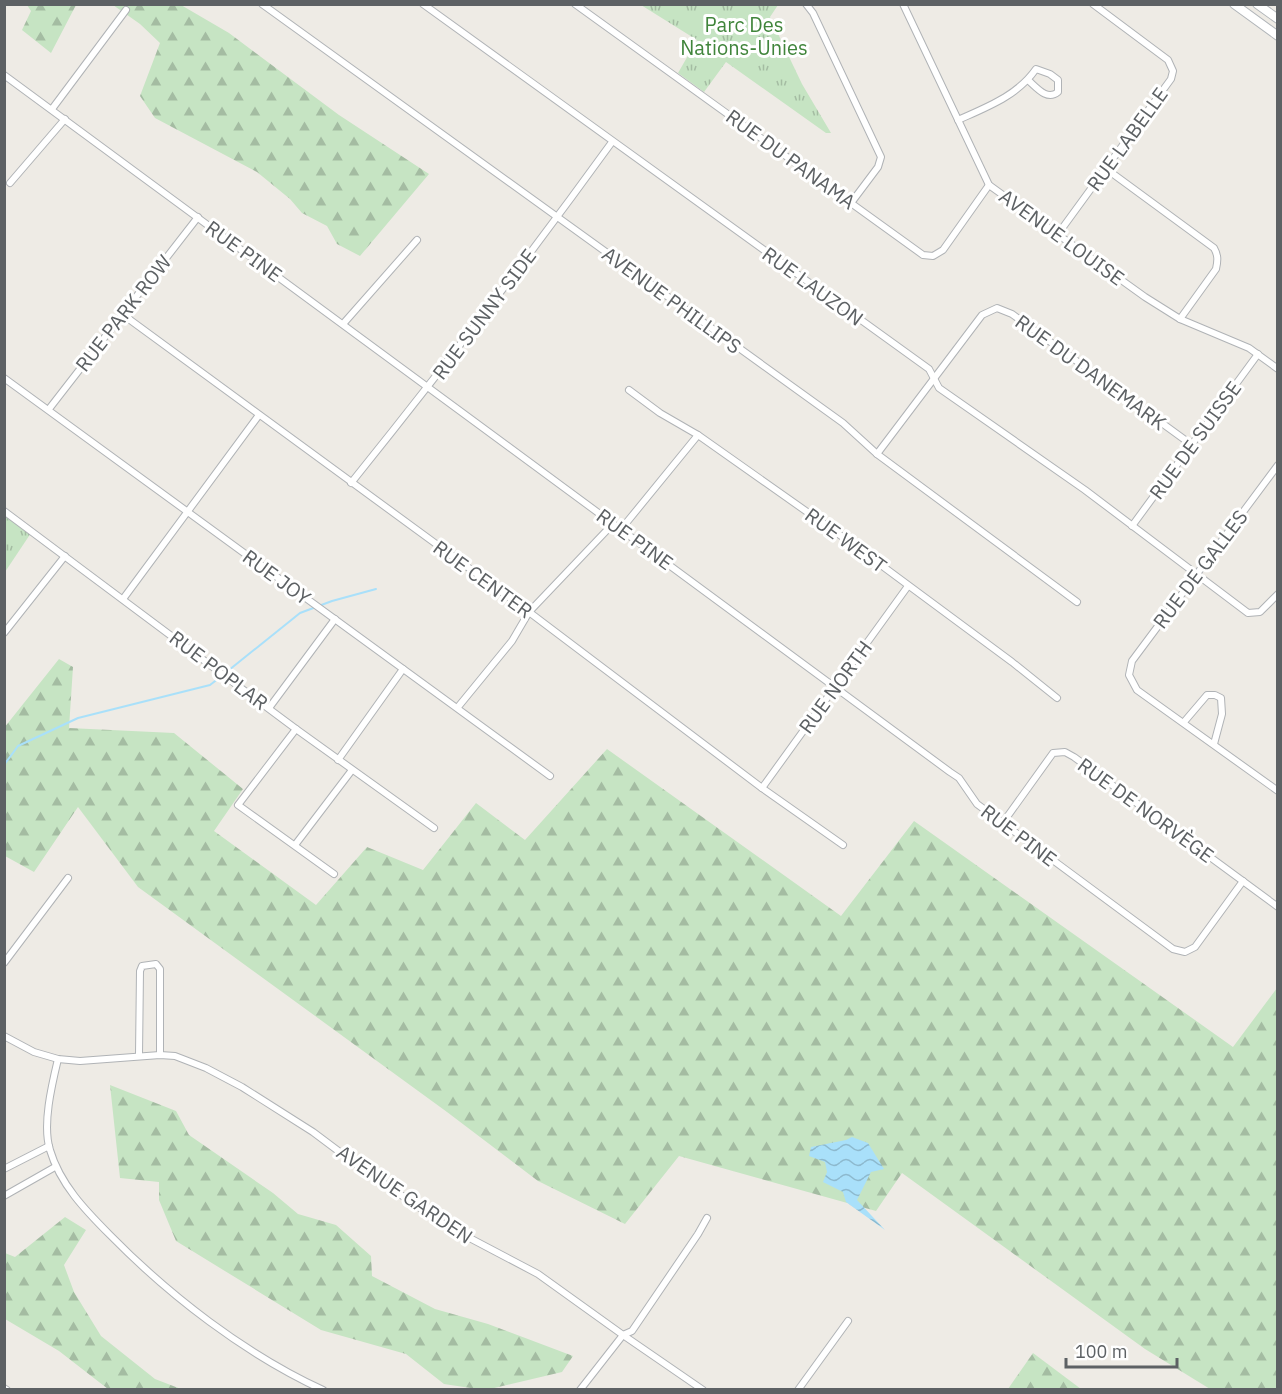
<svg xmlns="http://www.w3.org/2000/svg" width="1282" height="1394" font-family="'IBM Plex Sans',sans-serif">
	<style>
		.forest { fill: url(#forest-firs) }
		.park { fill: url(#park-tufts) }
		.water { fill: url(#water-waves) }
		.lines { fill: none; stroke-linecap: round; stroke-linejoin: round }
		.stream { stroke: #a9e0fa; stroke-width: 2 }
		.minor-casing { stroke: #b0b3b6; stroke-width: 8 }
		.secondary-casing { stroke: #b1b5b9; stroke-width: 10 }
		.minor { stroke: #fff; stroke-width: 6 }
		.secondary { stroke: #fff; stroke-width: 8 }
		.labels { text-anchor: middle; dominant-baseline: central; stroke-width: 6; stroke-linejoin: round; paint-order: stroke }
		.park-label { font-size: 20px; fill: #40853b; stroke: #fff }
		.street-label { font-size: 20px; fill: #5d6164; stroke: #fff }
	</style>
	<defs>
		<pattern id="forest-firs" width="22" height="20" patternUnits="userSpaceOnUse" patternTransform="scale(1.5)"><rect width="22" height="20" fill="#c6e4c3"/><path d="M5 1l3.5 6h-7zM16 11l3.5 6h-7z" fill="#a4bca2"/></pattern>
		<pattern id="park-tufts" width="24" height="20" patternUnits="userSpaceOnUse" patternTransform="scale(1.5)"><rect width="24" height="20" fill="#c6e4c3"/><path d="M3 7l-1-3M5 7V3M7 7l1-3M15 17l-1-3M17 17v-4M19 17l1-3" fill="none" stroke="#a4bca2"/></pattern>
		<pattern id="water-waves" width="16" height="10" patternUnits="userSpaceOnUse" patternTransform="scale(1.5)"><rect width="16" height="10" fill="#a9e0fa"/><path d="M0 5q4-4 8 0t8 0" fill="none" stroke="#8db9ce"/></pattern>
	</defs>
	<rect width="100%" height="100%" fill="#eeebe5"/>
	<g class="forest">
		<path d="M 27,5 L 76,5 L 51,53 L 22,30 L 31,11 Z"/>
		<path d="M 113,5 L 181,5 L 229,33 L 339,115 L 429,174 L 360,256 L 337,244 L 327,226 L 302,213 L 290,199 L 257,172 L 155,118 L 140,96 L 160,43 L 140,24 Z"/>
		<path d="M 59,659 L 73,667 L 69,728 L 174,733 L 243,789 L 214,831 L 316,905 L 367,847 L 423,870 L 476,803 L 525,840 L 607,749 L 841,916 L 914,821 L 1233,1047 L 1277,988 L 1277,1389 L 1210,1389 L 1145,1349 L 902,1173 L 876,1211 L 679,1156 L 625,1224 L 538,1181 L 447,1112 L 138,887 L 78,807 L 34,872 L 5,856 L 4,728 Z"/>
		<path d="M 110,1085 L 176,1111 L 189,1135 L 273,1193 L 298,1214 L 336,1225 L 371,1256 L 372,1276 L 435,1309 L 488,1324 L 573,1356 L 562,1372 L 490,1389 L 477,1389 L 444,1384 L 406,1354 L 321,1330 L 176,1241 L 159,1200 L 159,1182 L 120,1178 Z"/>
		<path d="M 65,1217 L 86,1230 L 64,1265 L 74,1292 L 101,1336 L 155,1379 L 181,1389 L 108,1389 L 59,1351 L 5,1319 L 5,1253 L 15,1257 Z"/>
		<path d="M 1033,1353 L 1081,1389 L 1008,1389 Z"/>
	</g>
	<g class="park">
		<path d="M 641,5 L 778,5 L 770,17 L 802,84 L 831,133 L 826,133 L 726,62 L 704,92 L 678,73 L 697,40 Z"/>
		<path d="M 5,514 L 31,533 L 5,572 Z"/>
	</g>
	<path class="water" d="M 852,1137 L 868,1143 L 884,1169 L 871,1172 L 857,1200 L 885,1230 L 846,1202 L 843,1192 L 823,1182 L 827,1172 L 825,1162 L 809,1156 L 811,1147 L 846,1140 Z"/>
	<g class="lines">
		<g class="stream">
			<path d="M 229,670 L 300,613 L 332,601 L 376,589"/>
			<path d="M 4,765 L 18,746 L 78,718 L 210,685 L 219,678"/>
		</g>
		<defs>
			<g id="minor">
				<path d="M 262,4 L 843,423 L 877,454 L 1077,602"/>
				<path d="M 423,4 L 929,369 L 939,388 L 1085,490 L 1248,613 L 1260,612 L 1278,594"/>
				<path d="M 575,4 L 923,255 L 933,256 L 943,250 L 989,185"/>
				<path d="M 806,4 L 813,13 L 881,157 L 878,167 L 851,203"/>
				<path d="M 903,4 L 989,185 L 1145,297 L 1180,319 L 1249,348 L 1278,369"/>
				<path d="M 4,75 L 950,772 L 959,778 L 977,804 L 1173,949 L 1185,952 L 1195,947 L 1243,881"/>
				<path d="M 52,109 L 126,10"/>
				<path d="M 958,120 C 987,107 1017,96 1036,69 L 1050,74 L 1058,80 L 1058,92 C 1047,101 1037,88 1028,80"/>
				<path d="M 1105,168 L 1214,248 C 1218,255 1218,260 1216,269 L 1180,319"/>
				<path d="M 10,183 L 65,119"/>
				<path d="M 1058,234 L 1171,79 L 1173,71 L 1168,60 L 1093,4"/>
				<path d="M 122,314 L 529,612 L 762,788 L 843,845"/>
				<path d="M 343,324 L 417,240"/>
				<path d="M 4,378 L 550,776"/>
				<path d="M 629,390 L 660,413 L 698,435 L 854,545 L 1012,662 L 1057,698"/>
				<path d="M 49,409 L 198,217"/>
				<path d="M 877,454 L 982,315 L 997,308 L 1012,314 L 1192,445"/>
				<path d="M 1278,465 L 1132,661 L 1129,675 L 1137,690 L 1278,791"/>
				<path d="M 351,483 C 441,371 528,258 612,142"/>
				<path d="M 4,511 L 296,729 L 434,828"/>
				<path d="M 1132,526 L 1258,354"/>
				<path d="M 123,599 L 259,415"/>
				<path d="M 4,633 L 65,556"/>
				<path d="M 458,707 L 512,641 L 529,612 L 609,528 L 623,525 L 627,522 L 698,435"/>
				<path d="M 269,708 L 335,619"/>
				<path d="M 1184,722 L 1207,695 L 1215,695 L 1221,698 L 1222,714 L 1214,744"/>
				<path d="M 296,729 L 238,805 L 334,874"/>
				<path d="M 338,760 L 403,669"/>
				<path d="M 762,788 L 908,586"/>
				<path d="M 1002,824 L 1053,753 L 1065,752 L 1074,757 L 1278,907"/>
				<path d="M 295,845 L 352,770"/>
				<path d="M 4,963 L 68,878"/>
				<path d="M 4,1036 L 34,1052 L 58,1059 L 80,1061 L 160,1055 L 175,1056 L 206,1068 L 242,1087 L 313,1132 L 357,1165 L 445,1225 L 538,1274 L 623,1335 L 703,1390"/>
				<path d="M 139,1055 L 140,971 L 142,966 L 156,964 L 160,969 L 160,1055"/>
				<path d="M 58,1059 C 52,1084 42,1125 50,1150 C 60,1184 85,1210 110,1235 C 170,1296 245,1354 323,1390"/>
				<path d="M 4,1169 L 49,1146"/>
				<path d="M 4,1196 L 55,1167"/>
				<path d="M 4,1388 L 7,1390"/>
				<path d="M 580,1390 L 623,1335 L 632,1331 L 698,1234 L 707,1218"/>
				<path d="M 798,1390 L 848,1321"/>
			</g>
			<g id="secondary">
				<path d="M 1234,4 L 1278,36"/>
				<path d="M 1257,4 L 1278,19"/>
			</g>
		</defs>
		<use href="#minor" class="minor-casing"/>
		<use href="#secondary" class="secondary-casing"/>
		<use href="#minor" class="minor"/>
		<use href="#secondary" class="secondary"/>
	</g>
	<g class="labels">
		<g class="park-label">
			<text x="744" y="24">Parc Des<tspan x="744" dy="23">Nations-Unies</tspan></text>
		</g>
		<g class="street-label">
			<text transform="translate(1127 139) rotate(-54)">RUE LABELLE</text>
			<text transform="translate(791 159) rotate(36)">RUE DU PANAMA</text>
			<text transform="translate(1062 237) rotate(36)">AVENUE LOUISE</text>
			<text transform="translate(244 251) rotate(36)">RUE PINE</text>
			<text transform="translate(813 286) rotate(36)">RUE LAUZON</text>
			<text transform="translate(672 300) rotate(36)">AVENUE PHILLIPS</text>
			<text transform="translate(123 313) rotate(-52)">RUE PARK ROW</text>
			<text transform="translate(484 314) rotate(-53)">RUE SUNNY SIDE</text>
			<text transform="translate(1091 372) rotate(36)">RUE DU DANEMARK</text>
			<text transform="translate(1195 440) rotate(-54)">RUE DE SUISSE</text>
			<text transform="translate(635 539) rotate(36)">RUE PINE</text>
			<text transform="translate(846 540) rotate(36)">RUE WEST</text>
			<text transform="translate(1200 569) rotate(-53)">RUE DE GALLES</text>
			<text transform="translate(277 577) rotate(36)">RUE JOY</text>
			<text transform="translate(483 579) rotate(36)">RUE CENTER</text>
			<text transform="translate(219 670) rotate(37)">RUE POPLAR</text>
			<text transform="translate(835 687) rotate(-54)">RUE NORTH</text>
			<text transform="translate(1146 810) rotate(36)">RUE DE NORVÈGE</text>
			<text transform="translate(1019 835) rotate(37)">RUE PINE</text>
			<text transform="translate(405 1194) rotate(34)">AVENUE GARDEN</text>
		</g>
	</g>
	<rect width="1282" height="1394" fill="none" stroke="#5d6164" stroke-width="12"/>
	<path d="M1066 1358v9h111v-9" fill="none" stroke="#5d6164" stroke-width="3"/>
	<text x="1075" y="1358" font-size="18" fill="#5d6164" stroke="#ffffff" stroke-width="4.5" paint-order="stroke">100 m</text>
</svg>
